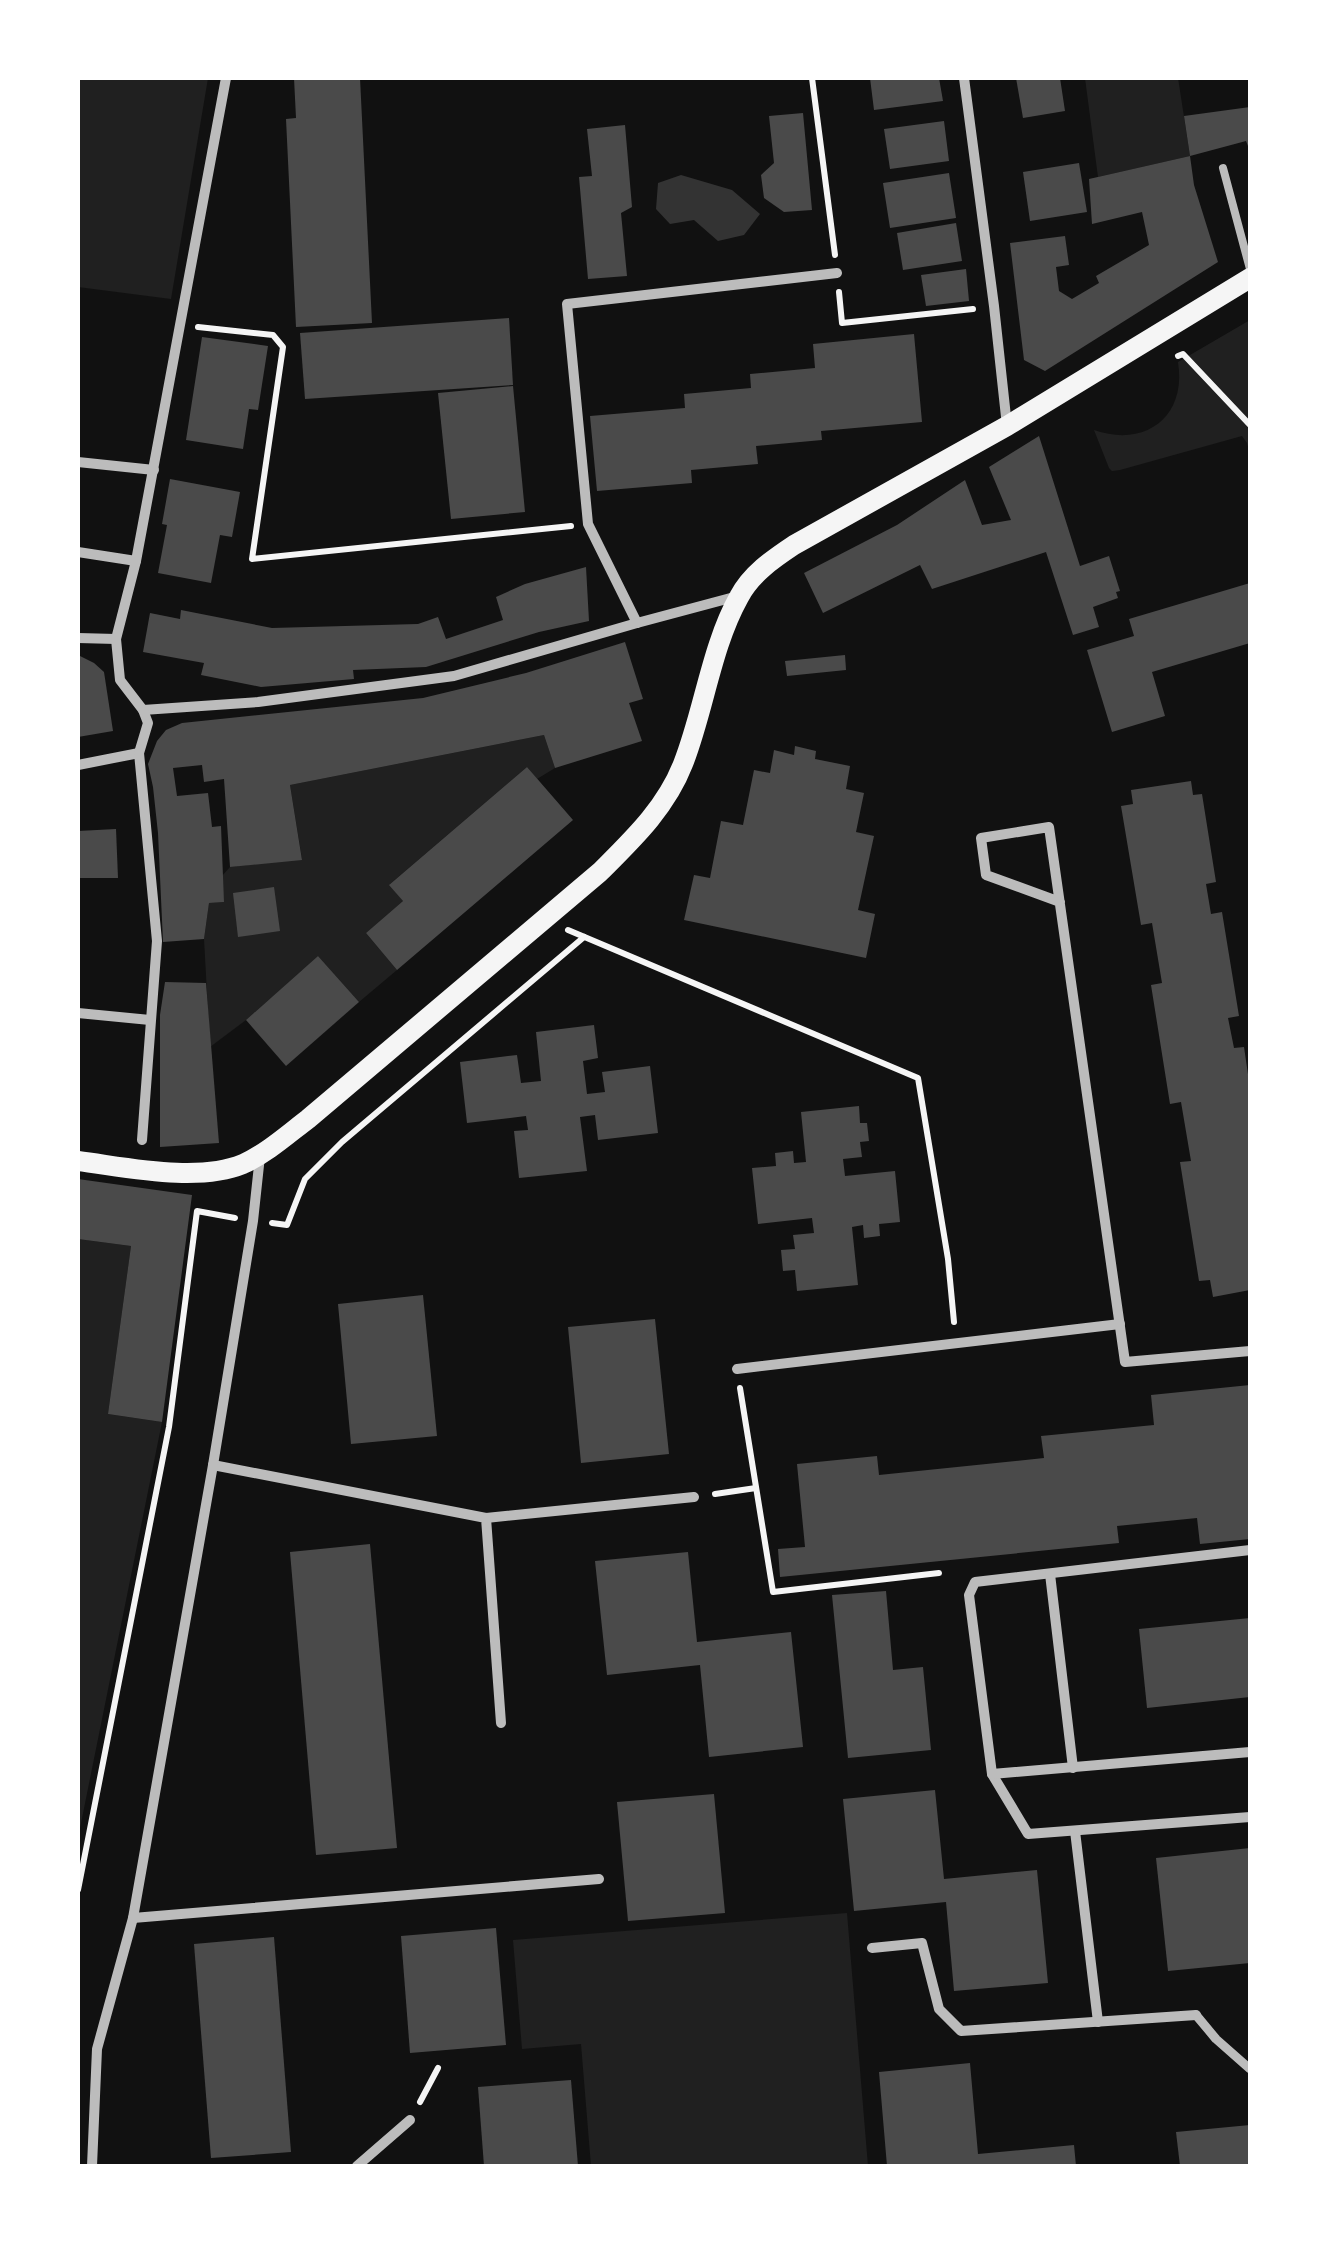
<svg xmlns="http://www.w3.org/2000/svg" width="1328" height="2244" font-family="Signika,sans-serif">
	<style>
		.green { fill: #202020 }
		.water { fill: #333 }
		.building { fill: #4a4a4a }
		.lines { fill: none; stroke-linecap: round; stroke-linejoin: round }
		.path { stroke: #f5f5f5; stroke-width: 6 }
		.service { stroke: #bcbcbc; stroke-width: 8 }
		.pedestrian { stroke: #bcbcbc; stroke-width: 9 }
		.minor { stroke: #bcbcbc; stroke-width: 10 }
		.secondary { stroke: #f5f5f5; stroke-width: 20 }
	</style>
	<rect width="100%" height="100%" fill="#111"/>
	<g class="green">
		<path d="M 78,78 L 208,78 L 171,299 L 78,287 Z"/>
		<path d="M 1085,78 L 1178,78 L 1190,156 L 1098,177 Z"/>
		<path d="M 1250,320 L 1250,454 L 1247,443 L 1242,436 L 1120,470 L 1112,471 L 1109,468 L 1094,430 C 1145,448 1187,417 1178,362 Z"/>
		<path d="M 544,735 L 555,768 L 537,779 L 527,767 L 390,884 L 403,901 L 366,933 L 397,970 L 359,1002 L 318,956 L 246,1020 L 210,1047 L 204,939 L 209,903 L 224,902 L 221,877 L 230,867 L 302,859 L 290,785 Z"/>
		<path d="M 78,1239 L 131,1246 L 108,1414 L 162,1422 L 78,1838 Z"/>
		<path d="M 847,1913 L 868,2166 L 591,2166 L 581,2044 L 522,2049 L 513,1940 Z"/>
	</g>
	<path class="water" d="M 681,175 L 732,190 L 760,214 L 744,235 L 718,241 L 694,220 L 670,224 L 656,209 L 658,183 Z"/>
	<g class="building">
		<path d="M 294,78 L 360,78 L 372,323 L 296,327 L 286,119 L 296,118 Z"/>
		<path d="M 870,78 L 939,78 L 943,101 L 874,110 Z"/>
		<path d="M 1016,78 L 1060,78 L 1065,111 L 1023,118 Z"/>
		<path d="M 1250,107 L 1250,151 L 1246,141 L 1190,156 L 1184,116 Z"/>
		<path d="M 803,113 L 812,210 L 784,212 L 764,198 L 761,175 L 774,163 L 769,116 Z"/>
		<path d="M 944,121 L 949,161 L 890,169 L 884,129 Z"/>
		<path d="M 625,125 L 632,207 L 621,213 L 627,276 L 588,279 L 579,177 L 592,176 L 587,129 Z"/>
		<path d="M 1190,156 L 1194,185 L 1218,262 L 1045,371 L 1024,360 L 1010,243 L 1065,236 L 1069,265 L 1056,267 L 1059,291 L 1072,299 L 1099,283 L 1096,276 L 1149,245 L 1142,212 L 1092,224 L 1089,179 Z"/>
		<path d="M 1079,163 L 1087,212 L 1030,221 L 1023,172 Z"/>
		<path d="M 949,173 L 956,218 L 890,228 L 883,183 Z"/>
		<path d="M 956,223 L 962,261 L 903,270 L 897,233 Z"/>
		<path d="M 966,269 L 969,301 L 926,306 L 921,275 Z"/>
		<path d="M 509,318 L 513,385 L 305,399 L 300,333 Z"/>
		<path d="M 914,334 L 922,422 L 821,431 L 822,440 L 756,446 L 758,464 L 691,470 L 692,483 L 597,491 L 590,416 L 685,408 L 684,394 L 751,388 L 750,374 L 815,368 L 813,344 Z"/>
		<path d="M 202,337 L 268,346 L 258,410 L 249,409 L 243,449 L 186,440 Z"/>
		<path d="M 513,386 L 525,512 L 451,519 L 438,393 Z"/>
		<path d="M 1039,436 L 1080,566 L 1109,556 L 1120,591 L 1116,592 L 1118,598 L 1093,607 L 1099,627 L 1073,635 L 1046,552 L 932,589 L 920,565 L 823,613 L 804,573 L 897,525 L 965,480 L 982,525 L 1011,520 L 989,467 Z"/>
		<path d="M 170,479 L 240,492 L 232,537 L 220,535 L 211,583 L 158,573 L 167,525 L 162,524 Z"/>
		<path d="M 586,567 L 589,621 L 539,632 L 426,667 L 353,670 L 354,679 L 261,687 L 201,675 L 204,663 L 143,652 L 150,613 L 180,619 L 181,610 L 272,628 L 418,624 L 438,617 L 446,639 L 503,620 L 496,597 L 525,584 Z"/>
		<path d="M 1250,583 L 1250,643 L 1152,672 L 1165,716 L 1112,732 L 1087,650 L 1134,636 L 1129,619 Z"/>
		<path d="M 625,642 L 643,699 L 629,703 L 642,741 L 555,768 L 544,735 L 290,785 L 302,860 L 230,867 L 224,779 L 204,782 L 202,765 L 173,768 L 177,796 L 208,793 L 212,827 L 221,826 L 224,902 L 209,903 L 204,939 L 163,942 L 158,833 L 153,787 L 148,764 L 157,741 L 166,730 L 182,723 L 423,698 L 526,673 Z"/>
		<path d="M 78,655 L 94,663 L 104,672 L 113,731 L 78,737 Z"/>
		<path d="M 845,655 L 846,670 L 787,676 L 785,661 Z"/>
		<path d="M 795,746 L 816,751 L 815,759 L 850,766 L 846,789 L 864,793 L 856,832 L 874,836 L 858,910 L 875,914 L 866,958 L 684,920 L 694,875 L 710,878 L 721,821 L 743,825 L 754,770 L 770,773 L 774,750 L 794,755 Z"/>
		<path d="M 527,767 L 573,820 L 397,970 L 366,933 L 403,901 L 389,885 Z"/>
		<path d="M 1191,781 L 1193,795 L 1202,794 L 1216,882 L 1206,884 L 1211,914 L 1222,912 L 1239,1016 L 1228,1018 L 1234,1048 L 1244,1047 L 1250,1088 L 1250,1290 L 1213,1297 L 1210,1280 L 1199,1281 L 1180,1162 L 1191,1161 L 1181,1102 L 1170,1104 L 1151,985 L 1162,983 L 1152,923 L 1141,925 L 1121,806 L 1133,804 L 1131,790 Z"/>
		<path d="M 116,829 L 118,878 L 78,878 L 78,831 Z"/>
		<path d="M 274,887 L 280,931 L 238,937 L 233,893 Z"/>
		<path d="M 318,956 L 359,1002 L 286,1066 L 246,1020 Z"/>
		<path d="M 165,982 L 206,983 L 219,1143 L 160,1147 L 160,1015 Z"/>
		<path d="M 594,1025 L 598,1058 L 583,1061 L 587,1094 L 605,1092 L 602,1072 L 650,1066 L 658,1133 L 598,1140 L 595,1115 L 580,1117 L 587,1171 L 519,1178 L 514,1131 L 528,1130 L 526,1116 L 467,1123 L 460,1062 L 517,1055 L 521,1083 L 541,1081 L 536,1032 Z"/>
		<path d="M 859,1106 L 860,1123 L 867,1123 L 869,1141 L 860,1142 L 862,1157 L 843,1159 L 845,1176 L 895,1171 L 900,1222 L 879,1224 L 880,1236 L 864,1238 L 863,1225 L 852,1227 L 858,1285 L 797,1291 L 795,1270 L 783,1271 L 781,1250 L 795,1249 L 793,1235 L 814,1233 L 812,1218 L 758,1224 L 752,1168 L 776,1166 L 775,1153 L 793,1151 L 794,1163 L 806,1162 L 801,1112 Z"/>
		<path d="M 78,1179 L 192,1195 L 162,1422 L 108,1414 L 131,1246 L 78,1239 Z"/>
		<path d="M 423,1295 L 437,1436 L 351,1444 L 338,1304 Z"/>
		<path d="M 655,1319 L 669,1454 L 581,1463 L 568,1327 Z"/>
		<path d="M 1250,1385 L 1250,1539 L 1200,1544 L 1197,1518 L 1117,1526 L 1119,1543 L 780,1577 L 778,1549 L 805,1547 L 797,1464 L 877,1456 L 879,1475 L 1044,1458 L 1041,1436 L 1154,1425 L 1151,1395 Z"/>
		<path d="M 370,1544 L 397,1848 L 316,1855 L 290,1552 Z"/>
		<path d="M 688,1552 L 697,1642 L 791,1632 L 803,1747 L 709,1757 L 700,1665 L 607,1675 L 595,1561 Z"/>
		<path d="M 886,1591 L 893,1670 L 923,1667 L 931,1750 L 848,1758 L 832,1595 Z"/>
		<path d="M 1250,1618 L 1250,1697 L 1147,1708 L 1139,1629 Z"/>
		<path d="M 935,1790 L 944,1879 L 1037,1870 L 1048,1983 L 954,1991 L 946,1902 L 854,1911 L 843,1799 Z"/>
		<path d="M 714,1794 L 725,1913 L 628,1921 L 617,1802 Z"/>
		<path d="M 1250,1848 L 1250,1963 L 1168,1971 L 1156,1858 Z"/>
		<path d="M 496,1928 L 506,2045 L 410,2053 L 401,1936 Z"/>
		<path d="M 274,1937 L 291,2152 L 211,2158 L 194,1944 Z"/>
		<path d="M 970,2063 L 978,2154 L 1074,2145 L 1076,2166 L 887,2166 L 879,2072 Z"/>
		<path d="M 571,2080 L 578,2166 L 484,2166 L 478,2087 Z"/>
		<path d="M 1250,2125 L 1250,2166 L 1180,2166 L 1176,2132 Z"/>
	</g>
	<g class="lines">
		<g class="path">
			<path d="M 812,78 L 835,255"/>
			<path d="M 839,292 L 842,323 L 973,309"/>
			<path d="M 198,327 L 273,335 L 283,347 L 252,559 L 571,526"/>
			<path d="M 1178,356 L 1183,354 L 1250,425"/>
			<path d="M 568,930 L 918,1078 L 948,1259 L 954,1322"/>
			<path d="M 272,1223 L 287,1225 L 305,1179 L 342,1142 L 584,937"/>
			<path d="M 740,1388 L 773,1592 L 939,1573"/>
			<path d="M 715,1494 L 756,1488"/>
			<path d="M 78,1890 L 169,1427 L 197,1211 L 235,1218"/>
			<path d="M 420,2102 L 438,2068"/>
		</g>
		<path class="service" d="M 1223,168 L 1250,269"/>
		<path class="pedestrian" d="M 1196,2015 L 1216,2039 L 1250,2069"/>
		<g class="minor">
			<path d="M 964,78 L 994,306 L 1007,426"/>
			<path d="M 78,462 L 154,470"/>
			<path d="M 78,552 L 136,561"/>
			<path d="M 637,623 L 588,524 L 567,304 L 837,273"/>
			<path d="M 78,638 L 116,639"/>
			<path d="M 143,710 L 258,702 L 454,676 L 637,623 L 738,596"/>
			<path d="M 78,765 L 139,753"/>
			<path d="M 1060,902 L 986,875 L 981,838 L 1049,827 L 1125,1362 L 1250,1351"/>
			<path d="M 78,1013 L 150,1020"/>
			<path d="M 142,1140 L 157,941 L 139,753 L 148,723 L 143,710 L 120,680 L 116,639 L 136,561 L 226,78"/>
			<path d="M 737,1369 L 1120,1324"/>
			<path d="M 213,1465 L 486,1518 L 501,1723"/>
			<path d="M 486,1518 L 694,1497"/>
			<path d="M 1250,1550 L 975,1582 L 969,1595 L 992,1774 L 1028,1834 L 1250,1817"/>
			<path d="M 1050,1574 L 1073,1768"/>
			<path d="M 992,1774 L 1250,1752"/>
			<path d="M 1075,1831 L 1098,2022"/>
			<path d="M 133,1918 L 599,1879"/>
			<path d="M 872,1948 L 922,1943 L 939,2009 L 961,2031 L 1196,2015"/>
			<path d="M 92,2166 L 97,2049 L 133,1918 L 213,1465 L 253,1221 L 260,1156"/>
			<path d="M 357,2166 L 410,2120"/>
		</g>
		<path class="secondary" d="M 78,1161 C 126,1167 197,1183 243,1164 C 267,1153 287,1135 308,1119 L 600,872 C 632,840 666,808 683,764 C 704,711 711,647 739,597 C 751,574 773,559 794,545 L 1007,426 L 1250,278"/>
	</g>
	<rect width="1328" height="2244" fill="none" stroke="#ffffff" stroke-width="160"/>
</svg>
